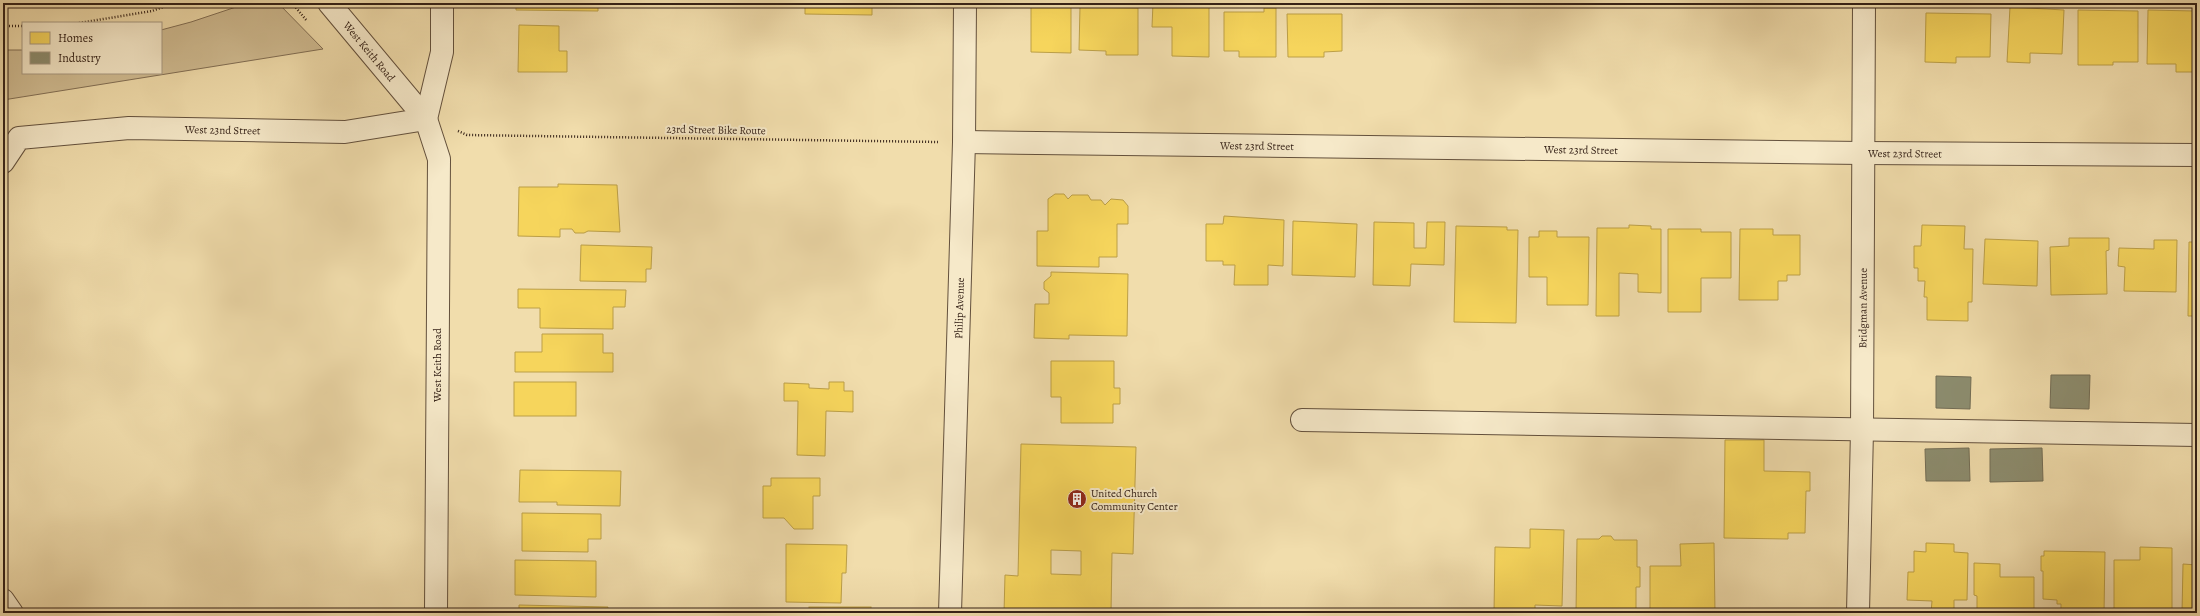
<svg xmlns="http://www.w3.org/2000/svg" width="2200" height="616" font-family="Alegreya,serif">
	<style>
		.green { fill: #d1bd93; stroke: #826f55 }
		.homes { fill: #f6d55c; stroke: #bc9f47; fill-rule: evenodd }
		.industry { fill: #8c8c6e; stroke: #726c54 }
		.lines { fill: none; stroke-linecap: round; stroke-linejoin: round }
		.minor-casing { stroke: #63503c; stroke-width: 24 }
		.path { stroke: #342117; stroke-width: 2.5; stroke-dasharray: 1 2; stroke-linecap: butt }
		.minor { stroke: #f6e9c9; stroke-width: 22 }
		.labels { text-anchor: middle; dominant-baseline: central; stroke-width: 4; stroke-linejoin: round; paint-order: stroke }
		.street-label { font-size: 11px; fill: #342117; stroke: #f6e9c9 }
		.poi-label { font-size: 11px; fill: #342117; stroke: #f6e9c9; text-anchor: start }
	</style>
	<rect width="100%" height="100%" fill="#f1ddac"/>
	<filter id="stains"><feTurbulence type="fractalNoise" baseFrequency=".005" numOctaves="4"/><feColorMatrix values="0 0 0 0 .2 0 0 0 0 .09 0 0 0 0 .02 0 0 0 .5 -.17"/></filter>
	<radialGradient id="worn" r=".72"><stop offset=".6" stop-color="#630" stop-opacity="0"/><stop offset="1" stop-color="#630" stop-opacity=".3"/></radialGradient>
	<path class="green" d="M 248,3 L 278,3 L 323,49 L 3,100 L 3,50 L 23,50 L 23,73 L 161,73 L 161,30 L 191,22 Z"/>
	<g class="homes">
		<path d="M 516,3 L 598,3 L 598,11 L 516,10 Z"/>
		<path d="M 805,3 L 872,3 L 872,15 L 805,14 Z"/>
		<path d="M 1031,3 L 1071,3 L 1071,53 L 1031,52 Z"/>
		<path d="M 1153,3 L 1209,3 L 1209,57 L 1172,56 L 1172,27 L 1152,27 Z"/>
		<path d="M 1080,7 L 1138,8 L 1138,55 L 1106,55 L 1106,51 L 1079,50 Z"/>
		<path d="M 2010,7 L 2064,10 L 2062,54 L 2030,53 L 2030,63 L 2007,62 Z"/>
		<path d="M 1264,8 L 1276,8 L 1276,57 L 1239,57 L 1239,51 L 1224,51 L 1224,12 L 1264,12 Z"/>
		<path d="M 2078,10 L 2138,11 L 2138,62 L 2113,62 L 2113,65 L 2078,65 Z"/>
		<path d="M 2148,10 L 2195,11 L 2197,72 L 2176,72 L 2176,64 L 2147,64 Z"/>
		<path d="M 1926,13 L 1991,14 L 1990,57 L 1956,57 L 1956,63 L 1925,62 Z"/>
		<path d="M 1287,14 L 1342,14 L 1342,51 L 1324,52 L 1324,57 L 1288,57 Z"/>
		<path d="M 519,25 L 559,26 L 559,51 L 567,51 L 567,72 L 518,72 Z"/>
		<path d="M 558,184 L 617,185 L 620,232 L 588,231 L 584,233 L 575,233 L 572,229 L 560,229 L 560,237 L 518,236 L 519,187 L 558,187 Z"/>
		<path d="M 1055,194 L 1064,194 L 1068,199 L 1072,195 L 1088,195 L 1091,200 L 1101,200 L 1105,205 L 1111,199 L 1123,200 L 1128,206 L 1128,224 L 1117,224 L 1117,257 L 1099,257 L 1099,267 L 1037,266 L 1037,231 L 1048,231 L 1048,199 Z"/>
		<path d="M 1224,216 L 1284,220 L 1283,266 L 1268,265 L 1268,285 L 1234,285 L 1235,265 L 1223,265 L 1223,261 L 1206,261 L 1206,224 L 1223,224 Z"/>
		<path d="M 1293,221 L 1357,224 L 1355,277 L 1292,275 Z"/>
		<path d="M 1374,222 L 1414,223 L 1414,248 L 1426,248 L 1427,222 L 1445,222 L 1444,265 L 1411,264 L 1410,286 L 1373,285 Z"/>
		<path d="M 1629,225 L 1651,226 L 1651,229 L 1661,229 L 1661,293 L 1638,292 L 1638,274 L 1619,273 L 1619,316 L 1596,316 L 1597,228 L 1629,228 Z"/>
		<path d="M 1922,225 L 1965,226 L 1964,249 L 1973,249 L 1972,302 L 1968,302 L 1968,321 L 1927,320 L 1927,297 L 1924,297 L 1925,281 L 1918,281 L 1918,268 L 1914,268 L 1914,246 L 1921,246 Z"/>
		<path d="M 1456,226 L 1507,227 L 1507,230 L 1518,230 L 1516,323 L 1454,322 Z"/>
		<path d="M 1668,229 L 1701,229 L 1701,232 L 1731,232 L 1731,278 L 1701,278 L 1701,312 L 1668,312 Z"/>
		<path d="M 1740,229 L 1773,229 L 1773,235 L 1800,235 L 1800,275 L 1787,275 L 1787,281 L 1778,281 L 1778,300 L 1739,300 Z"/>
		<path d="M 1539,231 L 1557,231 L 1557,237 L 1589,237 L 1588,305 L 1547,305 L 1547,277 L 1529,277 L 1529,237 L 1539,237 Z"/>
		<path d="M 2069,238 L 2109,238 L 2109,250 L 2106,251 L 2107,294 L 2051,295 L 2050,247 L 2069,246 Z"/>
		<path d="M 1985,239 L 2038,241 L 2037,286 L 1983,284 Z"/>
		<path d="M 2154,240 L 2177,240 L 2176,292 L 2124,291 L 2125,267 L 2118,266 L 2119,248 L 2154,249 Z"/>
		<path d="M 2189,242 L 2197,242 L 2197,316 L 2188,316 Z"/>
		<path d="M 581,245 L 652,247 L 651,269 L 646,269 L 646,282 L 580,281 Z"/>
		<path d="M 1051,272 L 1128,274 L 1127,336 L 1069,335 L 1069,339 L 1034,338 L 1035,304 L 1049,304 L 1049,293 L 1044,289 L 1044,282 L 1051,276 Z"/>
		<path d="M 518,289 L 626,290 L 625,307 L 613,307 L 613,329 L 540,328 L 540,308 L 518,308 Z"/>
		<path d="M 542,334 L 603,334 L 603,353 L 613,353 L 613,372 L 515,372 L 515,352 L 542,352 Z"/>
		<path d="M 1051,361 L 1114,361 L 1114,388 L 1120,388 L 1120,404 L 1113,404 L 1113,423 L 1061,423 L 1061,397 L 1051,397 Z"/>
		<rect x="514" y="382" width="62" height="34"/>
		<path d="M 829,382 L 844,382 L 844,391 L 853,391 L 853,412 L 826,411 L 825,456 L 797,455 L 798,401 L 784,401 L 784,383 L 809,384 L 809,388 L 829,389 Z"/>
		<path d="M 1725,440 L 1764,440 L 1764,471 L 1810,472 L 1810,491 L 1806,491 L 1805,533 L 1788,533 L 1788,539 L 1724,538 Z"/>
		<path d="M 1021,444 L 1136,447 L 1133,554 L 1112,553 L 1111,613 L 1004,613 L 1005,575 L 1018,576 ZM 1051,550 L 1081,551 L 1081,575 L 1051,574 Z"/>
		<path d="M 520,470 L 621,471 L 620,506 L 557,505 L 557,502 L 519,502 Z"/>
		<path d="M 771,478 L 820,478 L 820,496 L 813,496 L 813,529 L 794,529 L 784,518 L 763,518 L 763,486 L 771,486 Z"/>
		<path d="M 522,513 L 601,514 L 601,539 L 588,539 L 588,552 L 522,551 Z"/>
		<path d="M 1530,529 L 1564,530 L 1562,606 L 1535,605 L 1535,613 L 1494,613 L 1495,547 L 1530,548 Z"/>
		<path d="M 1602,536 L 1611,536 L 1614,540 L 1637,540 L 1637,567 L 1640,567 L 1640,587 L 1636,587 L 1636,613 L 1576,613 L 1577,539 L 1599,539 Z"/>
		<path d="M 1714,543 L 1715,613 L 1650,613 L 1650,566 L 1681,566 L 1680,544 Z"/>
		<path d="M 1926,543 L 1954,544 L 1954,552 L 1968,553 L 1967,600 L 1954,600 L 1954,613 L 1931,613 L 1932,601 L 1907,600 L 1908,572 L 1914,572 L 1914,551 L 1926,552 Z"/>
		<path d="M 786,544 L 847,545 L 846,573 L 842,573 L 841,603 L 786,602 Z"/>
		<path d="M 2140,547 L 2172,548 L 2172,613 L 2114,613 L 2114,560 L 2140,560 Z"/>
		<path d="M 2044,551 L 2105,552 L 2104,613 L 2061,613 L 2061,604 L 2057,604 L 2057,600 L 2043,599 L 2043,571 L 2041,571 L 2041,556 L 2044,556 Z"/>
		<path d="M 515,560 L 596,561 L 596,597 L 515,595 Z"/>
		<path d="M 1974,563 L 2000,564 L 2000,577 L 2034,577 L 2034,613 L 1977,613 L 1977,596 L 1974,595 Z"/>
		<path d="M 2183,564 L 2197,565 L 2197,613 L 2182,613 Z"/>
		<path d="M 519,605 L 608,607 L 607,613 L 519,613 Z"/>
		<rect x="809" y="607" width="62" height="6"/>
	</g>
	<g class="industry">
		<path d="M 2051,375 L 2090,375 L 2089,409 L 2050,408 Z"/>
		<path d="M 1936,376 L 1971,377 L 1970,409 L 1936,408 Z"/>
		<path d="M 1969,448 L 1970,481 L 1926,481 L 1925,449 Z"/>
		<path d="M 2042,448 L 2043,481 L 1990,482 L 1990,449 Z"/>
	</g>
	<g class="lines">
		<defs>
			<g id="minor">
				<path id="s1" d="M 329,3 L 426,119 L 439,159 L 436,613"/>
				<path d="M 426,119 L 442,52 L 442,3"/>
				<path id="s2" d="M 964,142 L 1862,153 L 2197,155"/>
				<path id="s3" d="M 3,162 L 19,138 L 129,128 L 345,132 L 426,119"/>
				<path d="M 1302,420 L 2197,435"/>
				<path d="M 3,600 L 12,613"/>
				<path id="s4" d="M 950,613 L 964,142 L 965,3"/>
				<path id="s5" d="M 1858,613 L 1862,430 L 1864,3"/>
			</g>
		</defs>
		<use href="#minor" class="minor-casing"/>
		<g class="path">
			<path d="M 292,3 L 307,21"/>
			<path d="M 79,23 L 152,11 L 175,3"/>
			<path d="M 3,26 L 23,26"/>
			<path d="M 458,131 L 467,135 L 938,142"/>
		</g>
		<use href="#minor" class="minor"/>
	</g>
	<defs>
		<symbol id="building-disc" viewBox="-11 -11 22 22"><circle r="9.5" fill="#8f2418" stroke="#f6e9c9"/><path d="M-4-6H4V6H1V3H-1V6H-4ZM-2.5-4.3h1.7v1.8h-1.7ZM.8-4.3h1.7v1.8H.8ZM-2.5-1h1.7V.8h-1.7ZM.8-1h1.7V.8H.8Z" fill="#fff"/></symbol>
	</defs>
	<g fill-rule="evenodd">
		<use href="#building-disc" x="1066" y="488" width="22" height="22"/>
	</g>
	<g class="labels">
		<g class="street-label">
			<text stroke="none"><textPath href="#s1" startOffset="63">West Keith Road</textPath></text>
			<text stroke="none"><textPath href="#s3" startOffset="233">West 23nd Street</textPath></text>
			<text transform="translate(716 130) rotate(1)">23rd Street Bike Route</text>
			<text stroke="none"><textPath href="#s2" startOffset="293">West 23rd Street</textPath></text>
			<text stroke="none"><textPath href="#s2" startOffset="617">West 23rd Street</textPath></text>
			<text stroke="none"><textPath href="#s2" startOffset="941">West 23rd Street</textPath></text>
			<text stroke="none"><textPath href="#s4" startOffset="305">Philip Avenue</textPath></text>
			<text stroke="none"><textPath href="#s5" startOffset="305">Bridgman Avenue</textPath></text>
			<text transform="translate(437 365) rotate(-90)">West Keith Road</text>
		</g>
		<g class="poi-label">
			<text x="1091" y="493">United Church<tspan x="1091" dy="13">Community Center</tspan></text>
		</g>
	</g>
	<rect width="2200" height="616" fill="none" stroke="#f1ddac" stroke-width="16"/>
	<rect x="4" y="4" width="2192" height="608" fill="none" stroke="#342117" stroke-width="2"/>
	<rect x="8" y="8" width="2184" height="600" fill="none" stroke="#342117"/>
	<rect x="22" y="22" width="140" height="52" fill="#f6e9c9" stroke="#a89982"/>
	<rect x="30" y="32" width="20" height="12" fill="#f6d55c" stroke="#a89982"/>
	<text x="58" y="42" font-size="12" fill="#342117">Homes</text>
	<rect x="30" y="52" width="20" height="12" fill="#8c8c6e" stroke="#a89982"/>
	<text x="58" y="62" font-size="12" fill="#342117">Industry</text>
	<rect width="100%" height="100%" filter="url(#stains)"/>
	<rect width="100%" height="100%" fill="url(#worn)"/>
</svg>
